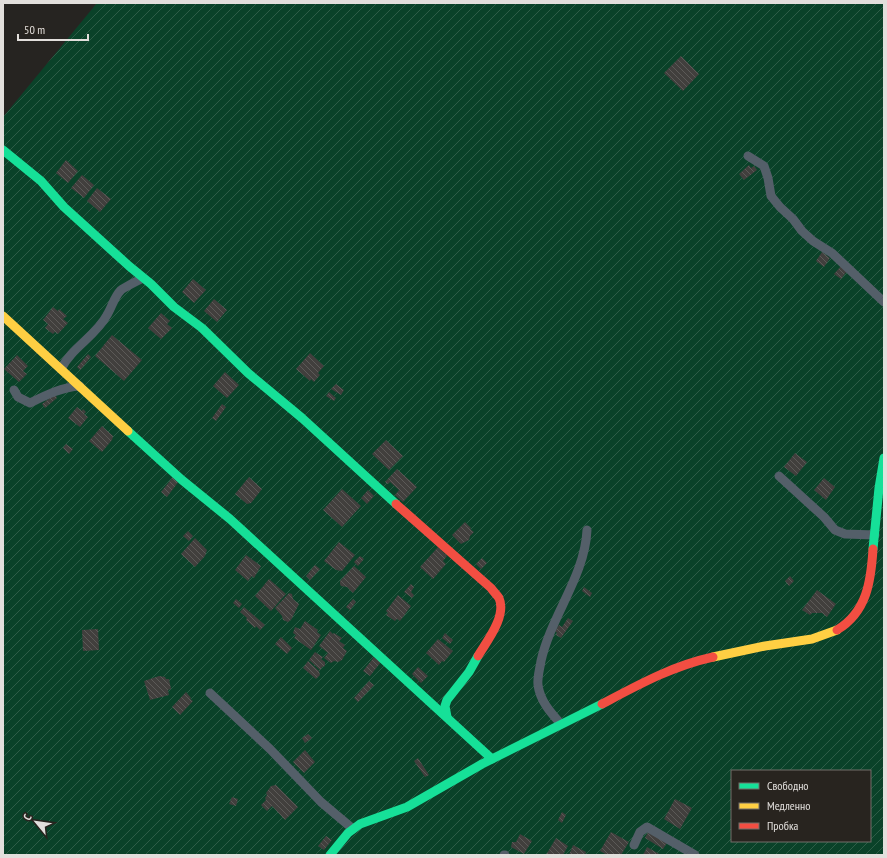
<svg xmlns="http://www.w3.org/2000/svg" width="887" height="858" font-family="'PT Sans Narrow',sans-serif">
	<style>
		.garden { fill: url(#garden-furrows); fill-rule: evenodd }
		.building { fill: url(#building-back-hatch) }
		.lines { fill: none; stroke-linecap: round; stroke-linejoin: round }
		.street { stroke: #545f69; stroke-width: 9 }
		.fast { stroke: #16e098; stroke-width: 9 }
		.slow { stroke: #ffcf43; stroke-width: 9 }
		.jam { stroke: #f24e42; stroke-width: 9 }
	</style>
	<defs>
		<pattern id="garden-furrows" width="10" height="10" patternUnits="userSpaceOnUse"><rect width="10" height="10" fill="#0a4229"/><path d="M-1 1l2-2M0 10L10 0M9 11l2-2" fill="none" stroke="#2d5d47"/></pattern>
		<pattern id="building-back-hatch" width="6" height="6" patternUnits="userSpaceOnUse"><rect width="6" height="6" fill="#413f3d"/><path d="M-1 5l2 2M0 0l6 6M5-1l2 2" fill="none" stroke="#5c5a58"/></pattern>
	</defs>
	<rect width="100%" height="100%" fill="#262421"/>
	<path class="garden" d="M 97,3 L 884,3 L 884,855 L 3,855 L 3,117 ZM 732,771 L 870,771 L 870,841 L 732,841 Z"/>
	<g class="building">
		<path d="M 681,56 L 699,74 L 683,91 L 664,73 Z"/>
		<path d="M 66,160 L 78,171 L 68,183 L 56,173 Z"/>
		<path d="M 749,165 L 751,168 L 754,166 L 757,170 L 744,180 L 739,174 Z"/>
		<path d="M 82,175 L 94,185 L 84,198 L 71,188 Z"/>
		<path d="M 97,188 L 111,199 L 100,212 L 87,201 Z"/>
		<path d="M 822,252 L 830,258 L 824,267 L 816,261 Z"/>
		<path d="M 841,266 L 847,271 L 841,279 L 834,274 Z"/>
		<path d="M 193,279 L 206,290 L 194,303 L 182,292 Z"/>
		<path d="M 214,299 L 227,310 L 217,322 L 204,311 Z"/>
		<path d="M 53,307 L 58,311 L 59,309 L 67,316 L 63,319 L 68,323 L 58,334 L 55,332 L 53,334 L 45,328 L 48,324 L 43,320 Z"/>
		<path d="M 161,313 L 170,321 L 167,324 L 172,328 L 161,339 L 148,328 Z"/>
		<path d="M 112,335 L 142,360 L 124,381 L 95,356 Z"/>
		<path d="M 310,353 L 324,366 L 318,373 L 320,375 L 314,382 L 311,379 L 310,381 L 296,369 Z"/>
		<path d="M 88,354 L 91,357 L 80,370 L 77,367 Z"/>
		<path d="M 17,355 L 28,366 L 23,371 L 27,374 L 19,382 L 4,369 Z"/>
		<path d="M 225,372 L 239,385 L 227,398 L 213,386 Z"/>
		<path d="M 336,384 L 344,390 L 341,395 L 331,389 Z"/>
		<path d="M 329,392 L 336,398 L 334,401 L 326,396 Z"/>
		<path d="M 55,394 L 57,398 L 45,408 L 42,404 Z"/>
		<path d="M 222,404 L 226,407 L 216,421 L 212,418 Z"/>
		<path d="M 77,407 L 82,411 L 83,409 L 86,412 L 84,414 L 88,417 L 80,427 L 68,418 Z"/>
		<path d="M 102,426 L 113,436 L 112,440 L 102,452 L 89,441 Z"/>
		<path d="M 386,440 L 403,456 L 389,470 L 372,454 Z"/>
		<path d="M 66,444 L 73,449 L 69,454 L 63,448 Z"/>
		<path d="M 795,453 L 807,462 L 796,476 L 784,467 Z"/>
		<path d="M 397,469 L 417,487 L 403,502 L 395,495 L 399,490 L 390,482 L 388,484 L 385,482 Z"/>
		<path d="M 173,477 L 179,481 L 167,497 L 161,492 Z"/>
		<path d="M 249,477 L 262,489 L 251,503 L 247,504 L 235,494 Z"/>
		<path d="M 824,478 L 835,487 L 826,500 L 814,490 Z"/>
		<path d="M 342,489 L 361,506 L 342,527 L 323,510 Z"/>
		<path d="M 368,490 L 374,496 L 367,504 L 361,498 Z"/>
		<path d="M 465,522 L 471,528 L 470,529 L 474,532 L 470,536 L 469,540 L 461,544 L 452,535 Z"/>
		<path d="M 188,531 L 193,536 L 189,541 L 183,536 Z"/>
		<path d="M 195,538 L 207,550 L 205,556 L 195,567 L 181,554 Z"/>
		<path d="M 339,542 L 355,555 L 342,571 L 336,570 L 324,561 Z"/>
		<path d="M 438,547 L 447,556 L 443,561 L 446,564 L 433,579 L 420,567 Z"/>
		<path d="M 246,555 L 261,566 L 254,578 L 252,576 L 248,581 L 235,570 Z"/>
		<path d="M 360,556 L 364,559 L 358,566 L 354,562 Z"/>
		<path d="M 482,558 L 487,563 L 481,569 L 476,564 Z"/>
		<path d="M 315,565 L 320,569 L 310,580 L 306,576 Z"/>
		<path d="M 354,566 L 366,577 L 353,593 L 347,587 L 341,586 L 340,584 L 340,581 Z"/>
		<path d="M 790,576 L 794,581 L 789,586 L 785,581 Z"/>
		<path d="M 269,579 L 286,594 L 271,611 L 255,596 Z"/>
		<path d="M 411,584 L 414,587 L 411,592 L 414,595 L 412,598 L 404,592 Z"/>
		<path d="M 584,587 L 592,593 L 590,597 L 582,591 Z"/>
		<path d="M 817,590 L 836,604 L 827,617 L 822,613 L 812,613 L 810,615 L 802,610 Z"/>
		<path d="M 289,593 L 292,594 L 293,599 L 299,604 L 291,620 L 288,622 L 283,620 L 282,616 L 275,608 Z"/>
		<path d="M 398,595 L 411,606 L 400,621 L 397,619 L 395,621 L 386,615 L 388,613 L 386,611 Z"/>
		<path d="M 236,599 L 242,604 L 239,608 L 233,603 Z"/>
		<path d="M 353,599 L 356,602 L 350,610 L 346,607 Z"/>
		<path d="M 244,607 L 265,625 L 260,630 L 256,626 L 255,628 L 246,620 L 247,618 L 240,612 Z"/>
		<path d="M 568,618 L 573,621 L 561,638 L 556,635 L 557,633 L 555,631 L 559,625 L 562,627 Z"/>
		<path d="M 305,621 L 318,630 L 317,632 L 321,635 L 311,650 L 294,638 L 296,635 L 293,633 L 295,627 L 300,629 Z"/>
		<path d="M 98,629 L 99,650 L 83,651 L 82,630 Z"/>
		<path d="M 330,631 L 333,634 L 334,633 L 342,638 L 339,641 L 345,645 L 343,648 L 347,651 L 342,660 L 338,662 L 334,661 L 331,663 L 324,658 L 328,653 L 319,646 Z"/>
		<path d="M 445,633 L 453,640 L 450,644 L 442,638 Z"/>
		<path d="M 281,637 L 292,648 L 287,654 L 275,644 Z"/>
		<path d="M 438,639 L 453,651 L 444,662 L 442,661 L 439,665 L 426,653 Z"/>
		<path d="M 315,652 L 323,657 L 321,659 L 325,662 L 325,666 L 322,667 L 320,670 L 309,660 Z"/>
		<path d="M 374,657 L 381,662 L 370,676 L 363,671 Z"/>
		<path d="M 308,661 L 319,671 L 320,675 L 316,679 L 303,668 Z"/>
		<path d="M 418,667 L 428,676 L 421,683 L 412,674 Z"/>
		<path d="M 159,676 L 165,677 L 166,679 L 169,679 L 171,689 L 168,690 L 169,695 L 150,700 L 144,681 Z"/>
		<path d="M 369,681 L 374,685 L 358,702 L 354,698 Z"/>
		<path d="M 186,692 L 191,698 L 190,699 L 193,701 L 180,715 L 172,707 Z"/>
		<path d="M 308,734 L 312,738 L 305,743 L 302,738 Z"/>
		<path d="M 305,750 L 315,762 L 304,773 L 293,762 Z"/>
		<path d="M 418,758 L 429,775 L 425,777 L 414,761 Z"/>
		<path d="M 276,785 L 298,807 L 285,820 L 272,806 L 267,811 L 261,805 L 266,800 L 265,798 L 267,795 L 266,793 L 271,786 Z"/>
		<path d="M 232,797 L 238,799 L 236,806 L 229,804 Z"/>
		<path d="M 675,799 L 692,808 L 680,829 L 664,819 Z"/>
		<path d="M 562,812 L 566,815 L 562,823 L 558,820 Z"/>
		<path d="M 611,832 L 629,842 L 621,855 L 607,855 L 600,851 Z"/>
		<path d="M 648,832 L 667,843 L 663,849 L 645,838 Z"/>
		<path d="M 520,834 L 532,841 L 524,854 L 511,847 L 512,842 L 516,842 Z"/>
		<path d="M 326,836 L 332,840 L 324,850 L 318,846 Z"/>
		<path d="M 556,838 L 568,846 L 563,855 L 546,855 Z"/>
		<path d="M 573,845 L 586,852 L 585,855 L 569,855 Z"/>
		<path d="M 647,847 L 661,855 L 643,855 Z"/>
	</g>
	<g class="lines">
		<g class="street">
			<path d="M 748,156 L 764,166 L 768,178 L 771,196 L 780,207 L 793,219 L 802,231 L 813,241 L 832,253 L 884,302"/>
			<path d="M 61,369 C 71,348 96,336 107,315 C 112,307 114,297 121,290 C 125,287 137,281 143,278"/>
			<path d="M 14,390 L 18,397 L 30,403 C 46,395 62,387 80,386"/>
			<path d="M 779,476 L 824,517 L 835,530 L 845,534 L 875,535"/>
			<path d="M 210,693 L 270,749 L 321,802 L 353,829"/>
			<path d="M 561,724 C 551,713 540,701 538,685 C 537,678 540,668 541,661 C 551,616 585,576 587,530"/>
			<path d="M 634,845 L 640,832 L 647,827 L 695,855"/>
			<path d="M 504,855 L 505,855"/>
		</g>
		<g class="fast">
			<path d="M 3,150 L 41,181 L 64,207 L 129,266 L 151,284 L 174,307 L 202,328 L 248,373 L 302,418 L 396,504"/>
			<path d="M 128,431 L 182,480 L 230,519 L 492,759"/>
			<path d="M 873,549 L 879,488 L 884,458"/>
			<path d="M 447,717 L 445,706 L 447,700 L 469,672 L 478,656"/>
			<path d="M 330,855 L 348,833 L 360,824 L 407,807 L 482,764 L 602,704"/>
		</g>
		<g class="slow">
			<path d="M 3,316 L 128,431"/>
			<path d="M 713,657 L 765,646 L 812,639 L 837,630"/>
		</g>
		<g class="jam">
			<path d="M 396,504 L 491,588 C 493,591 497,595 499,598 C 507,616 487,641 478,656"/>
			<path d="M 837,630 C 867,612 871,581 873,549"/>
			<path d="M 602,704 C 638,685 672,666 713,657"/>
		</g>
	</g>
	<rect width="887" height="858" fill="none" stroke="#e2dfdc" stroke-width="8"/>
	<rect x="731" y="770" width="140" height="72" fill="#28241f" stroke="#726f6b"/>
	<rect x="739" y="783" width="20" height="6" fill="#16e098" stroke="#726f6b"/>
	<text x="767" y="790" font-size="12" fill="#e2dfdc">Свободно</text>
	<rect x="739" y="803" width="20" height="6" fill="#ffcf43" stroke="#726f6b"/>
	<text x="767" y="810" font-size="12" fill="#e2dfdc">Медленно</text>
	<rect x="739" y="823" width="20" height="6" fill="#f24e42" stroke="#726f6b"/>
	<text x="767" y="830" font-size="12" fill="#e2dfdc">Пробка</text>
	<g transform="translate(36 822) rotate(299)" stroke="#28241f" stroke-width="3" paint-order="stroke">
	<path d="M0-3L7 15L0 10L-7 15Z" fill="#e2dfdc"/>
	<text y="-6" font-size="11" font-weight="bold" text-anchor="middle" fill="#e2dfdc">С</text>
	</g>
	<path d="M18 34v6h70v-6" fill="none" stroke="#e2dfdc" stroke-width="2"/>
	<text x="24" y="34" font-size="12" fill="#e2dfdc" stroke="#28241f" stroke-width="3" paint-order="stroke">50 m</text>
</svg>
